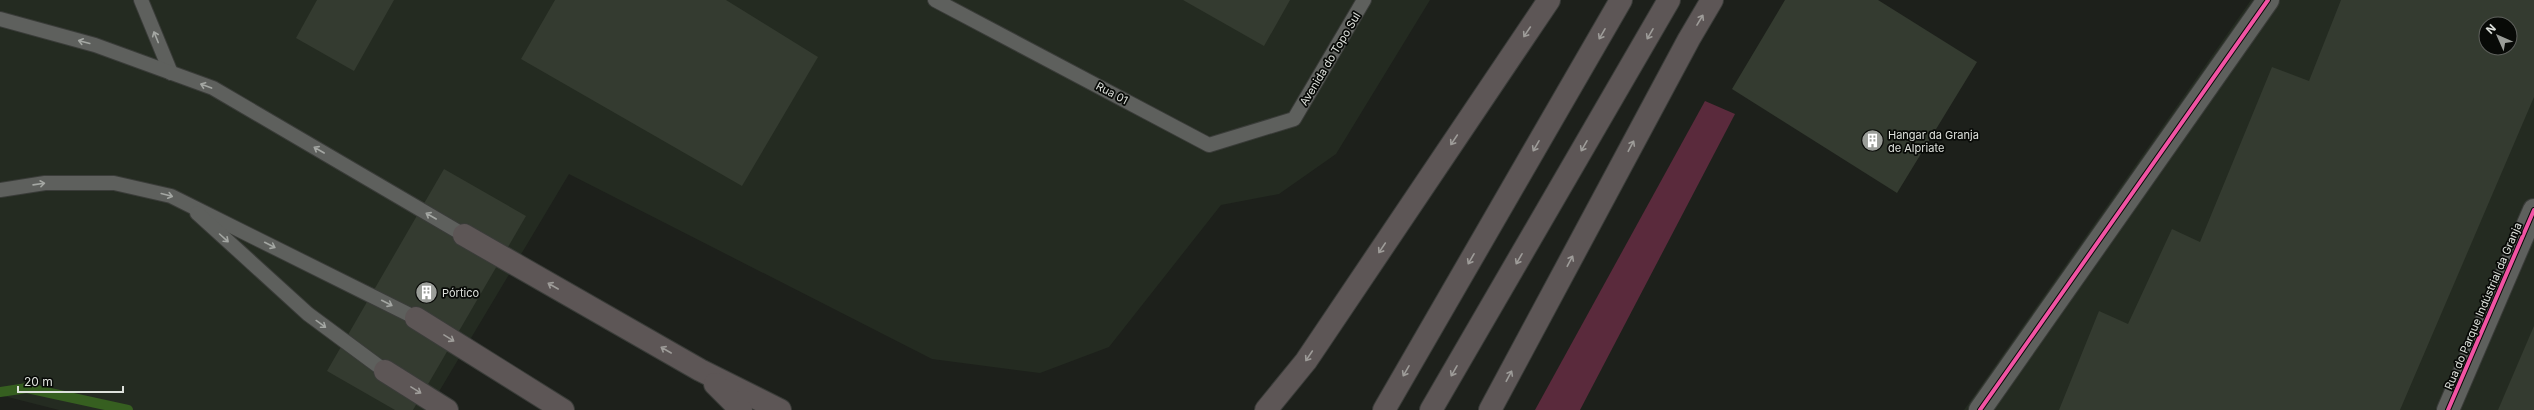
<svg xmlns="http://www.w3.org/2000/svg" width="2534" height="410" font-family="Inter,sans-serif">
	<style>
		.built { fill: #242b21; fill-rule: evenodd }
		.green { fill: #5a2a3c }
		.lines { fill: none; stroke-linecap: round; stroke-linejoin: round }
		.stream { stroke: #365f20; stroke-width: 10 }
		.building { fill: #343b30; fill-rule: evenodd }
		.lane-casing { stroke: #3a3c39; stroke-width: 16 }
		.street-casing { stroke: #3a3c39; stroke-width: 24 }
		.highway-casing { stroke: #3a3c39; stroke-width: 24 }
		.lane { stroke: #5e605d; stroke-width: 14 }
		.street { stroke: #5e605d; stroke-width: 22 }
		.highway { stroke: #5d5656; stroke-width: 22 }
		.cycleway-casing { stroke: #080a07; stroke-width: 6 }
		.cycleway { stroke: #f153a3; stroke-width: 4 }
		.oneway { stroke: #9e9c99 }
		.oneway2 { stroke: #a4a7a3 }
		.labels { text-anchor: middle; dominant-baseline: central; stroke-width: 3.5; stroke-linejoin: round; paint-order: stroke }
		.street-label { font-size: 11px; fill: #dee1dc; stroke: #080a07 }
		.poi-label { font-size: 11px; fill: #dee1dc; stroke: #080a07; text-anchor: start }
	</style>
	<rect width="100%" height="100%" fill="#1d201b"/>
	<g class="built">
		<path d="M 0,0 L 1430,0 L 1336,154 L 1279,194 L 1221,205 L 1109,347 L 1040,373 L 932,359 L 569,174 L 428,410 L 59,410 L 0,395 Z"/>
		<path d="M 2251,0 L 2534,0 L 2534,410 L 1964,410 ZM 2486,24 L 2510,24 L 2510,48 L 2486,48 Z"/>
	</g>
	<path class="green" d="M 1705,101 L 1735,114 L 1580,410 L 1535,410 Z"/>
	<g class="lines">
		<path class="stream" d="M 0,392 L 27,388 L 128,410"/>
	</g>
	<g class="building">
		<path d="M 317,0 L 394,0 L 354,71 L 296,38 Z"/>
		<path d="M 555,0 L 726,0 L 818,57 L 742,186 L 521,59 Z"/>
		<path d="M 1183,0 L 1290,0 L 1264,46 Z"/>
		<path d="M 1785,0 L 1878,0 L 1977,62 L 1897,193 L 1732,89 Z"/>
		<path d="M 2341,0 L 2534,0 L 2534,97 L 2400,410 L 2059,410 L 2099,311 L 2128,324 L 2172,229 L 2200,242 L 2272,67 L 2309,81 ZM 2486,24 L 2510,24 L 2510,48 L 2486,48 Z"/>
		<path d="M 444,169 L 526,216 L 413,410 L 395,410 L 327,371 Z"/>
		<path d="M 2534,326 L 2534,410 L 2498,410 Z"/>
	</g>
	<g class="lines">
		<defs>
			<g id="lane">
				<path d="M 141,0 L 171,73"/>
				<path d="M 935,0 L 1209,145 L 1294,119 L 1364,0"/>
				<path d="M 0,19 L 95,45 L 213,88 L 464,235"/>
				<path d="M 0,190 L 45,183 L 114,183 L 171,196 L 416,318"/>
				<path d="M 197,213 L 308,314 L 385,371"/>
			</g>
			<g id="street">
				<path d="M 1980,410 L 2268,0"/>
				<path d="M 2448,410 L 2534,210"/>
			</g>
			<g id="highway">
				<path d="M 464,235 L 700,370 L 780,410"/>
				<path d="M 416,318 L 563,410"/>
				<path d="M 385,371 L 447,410"/>
				<path d="M 715,384 L 741,410"/>
				<path d="M 1266,410 L 1306,361 L 1549,0"/>
				<path d="M 1384,410 L 1621,0"/>
				<path d="M 1431,410 L 1669,0"/>
				<path d="M 1490,410 L 1689,39 L 1712,0"/>
			</g>
		</defs>
		<use href="#lane" class="lane-casing"/>
		<use href="#street" class="street-casing"/>
		<use href="#highway" class="highway-casing"/>
		<use href="#lane" class="lane"/>
		<use href="#street" class="street"/>
		<use href="#highway" class="highway"/>
		<defs>
			<g id="cycleway">
				<path d="M 1980,410 L 2268,0"/>
				<path d="M 2448,410 L 2534,210"/>
			</g>
		</defs>
		<use href="#cycleway" class="cycleway-casing"/>
		<use href="#cycleway" class="cycleway"/>
	</g>
	<defs><path id="oneway-shaft" d="M-6 0H5M1.5-3L5.5 0L1.5 3" fill="none" stroke-width="1.6" stroke-linecap="round" stroke-linejoin="round"/></defs>
	<g class="oneway">
		<use href="#oneway-shaft" transform="translate(1700 20) rotate(-59)"/>
		<use href="#oneway-shaft" transform="translate(1527 32) rotate(124)"/>
		<use href="#oneway-shaft" transform="translate(1602 34) rotate(120)"/>
		<use href="#oneway-shaft" transform="translate(1650 34) rotate(120)"/>
		<use href="#oneway-shaft" transform="translate(1454 140) rotate(124)"/>
		<use href="#oneway-shaft" transform="translate(1536 146) rotate(120)"/>
		<use href="#oneway-shaft" transform="translate(1584 146) rotate(120)"/>
		<use href="#oneway-shaft" transform="translate(1631 146) rotate(-62)"/>
		<use href="#oneway-shaft" transform="translate(1382 248) rotate(124)"/>
		<use href="#oneway-shaft" transform="translate(1471 259) rotate(120)"/>
		<use href="#oneway-shaft" transform="translate(1519 259) rotate(120)"/>
		<use href="#oneway-shaft" transform="translate(1570 261) rotate(-62)"/>
		<use href="#oneway-shaft" transform="translate(553 286) rotate(-150)"/>
		<use href="#oneway-shaft" transform="translate(449 338) rotate(32)"/>
		<use href="#oneway-shaft" transform="translate(666 350) rotate(-150)"/>
		<use href="#oneway-shaft" transform="translate(1309 356) rotate(124)"/>
		<use href="#oneway-shaft" transform="translate(1406 371) rotate(120)"/>
		<use href="#oneway-shaft" transform="translate(1454 371) rotate(120)"/>
		<use href="#oneway-shaft" transform="translate(1509 376) rotate(-62)"/>
		<use href="#oneway-shaft" transform="translate(416 390) rotate(32)"/>
	</g>
	<g class="oneway2">
		<use href="#oneway-shaft" transform="translate(156 37) rotate(-112)"/>
		<use href="#oneway-shaft" transform="translate(84 42) rotate(-165)"/>
		<use href="#oneway-shaft" transform="translate(206 86) rotate(-160)"/>
		<use href="#oneway-shaft" transform="translate(319 150) rotate(-150)"/>
		<use href="#oneway-shaft" transform="translate(39 184) rotate(-8)"/>
		<use href="#oneway-shaft" transform="translate(167 195) rotate(15)"/>
		<use href="#oneway-shaft" transform="translate(431 216) rotate(-150)"/>
		<use href="#oneway-shaft" transform="translate(224 238) rotate(42)"/>
		<use href="#oneway-shaft" transform="translate(270 245) rotate(27)"/>
		<use href="#oneway-shaft" transform="translate(387 303) rotate(27)"/>
		<use href="#oneway-shaft" transform="translate(321 324) rotate(36)"/>
	</g>
	<defs>
		<symbol id="building-disc" viewBox="-11 -11 22 22"><circle r="9.5" fill="#9a9d98" stroke="#080a07"/><path d="M-4-6H4V6H1V3H-1V6H-4ZM-2.5-4.3h1.7v1.8h-1.7ZM.8-4.3h1.7v1.8H.8ZM-2.5-1h1.7V.8h-1.7ZM.8-1h1.7V.8H.8Z" fill="#fff"/></symbol>
	</defs>
	<g fill-rule="evenodd">
		<use href="#building-disc" x="1860" y="128" width="25" height="25"/>
		<use href="#building-disc" x="414" y="280" width="25" height="25"/>
	</g>
	<g class="labels">
		<g class="street-label">
			<text transform="translate(1330 59) rotate(-59)">Avenida do Topo Sul</text>
			<text transform="translate(1112 93) rotate(28)">Rua 01</text>
			<text transform="translate(2483 306) rotate(-67)">Rua do Parque Indústrial da Granja</text>
		</g>
		<g class="poi-label">
			<text x="1888" y="135">Hangar da Granja<tspan x="1888" dy="13">de Alpriate</tspan></text>
			<text x="442" y="293">Pórtico</text>
		</g>
	</g>
	<g transform="translate(2498 36) rotate(315)"><circle r="19" fill="#080a07" stroke="#5e605c"/>
	<path d="M0-3L7 15L0 10L-7 15Z" fill="#9a9d98"/>
	<text y="-6" font-size="11" font-weight="bold" text-anchor="middle" fill="#dee1dc">N</text>
	</g>
	<path d="M18 386v6h105v-6" fill="none" stroke="#dee1dc" stroke-width="2"/>
	<text x="24" y="386" font-size="12" fill="#dee1dc" stroke="#080a07" stroke-width="3" paint-order="stroke">20 m</text>
</svg>
